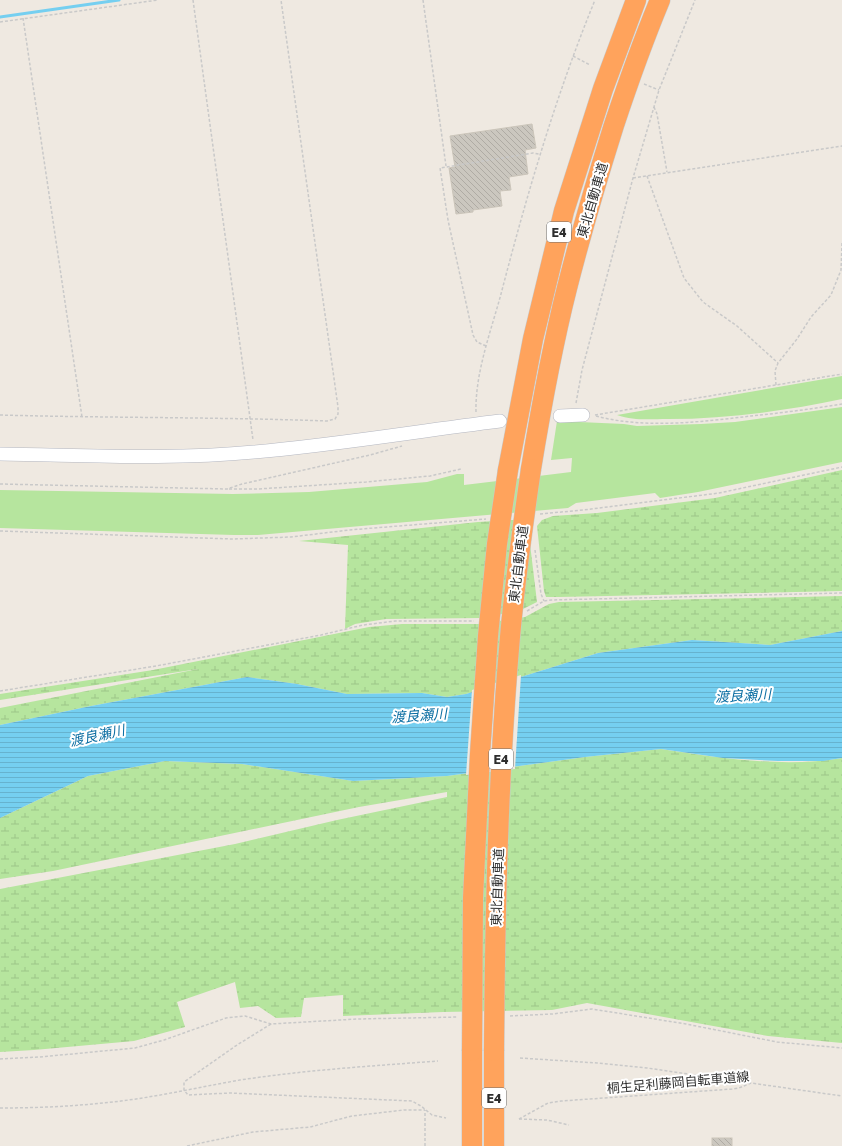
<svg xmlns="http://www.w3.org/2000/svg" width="842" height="1146" font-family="'Golos Text','Noto Sans JP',sans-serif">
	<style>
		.grass { fill: #b6e59e }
		.wetland { fill: url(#wetland-marsh) }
		.water { fill: url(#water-rules) }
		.pier { fill: #efe9e1 }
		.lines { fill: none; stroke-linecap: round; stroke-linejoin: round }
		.stream { stroke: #75cff0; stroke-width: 3 }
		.building { fill: url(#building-back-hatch); stroke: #cbc5ba }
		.minor-casing { stroke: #b4b7c1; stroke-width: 14 }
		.highway-casing { stroke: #c9c9c9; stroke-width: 21 }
		.path { stroke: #c9c9c9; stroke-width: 1.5; stroke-dasharray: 3 2; stroke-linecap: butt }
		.minor { stroke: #fff; stroke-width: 13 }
		.highway { stroke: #ffa35c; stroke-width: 20 }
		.highway-bridge-casing { stroke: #c9c9c9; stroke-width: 21; stroke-linecap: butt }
		.highway-bridge { stroke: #ffa35c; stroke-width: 20 }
		.labels { text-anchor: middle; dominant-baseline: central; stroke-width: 4; stroke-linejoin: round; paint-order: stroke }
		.shield { fill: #fff; stroke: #6d6d6d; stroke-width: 1 }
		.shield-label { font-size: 12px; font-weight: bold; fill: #2e2e2e }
		.street-label { font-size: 13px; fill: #2e2e2e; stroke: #fff }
		.water-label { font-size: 14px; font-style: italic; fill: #0d6fa3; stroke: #fff }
	</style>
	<defs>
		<pattern id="wetland-marsh" width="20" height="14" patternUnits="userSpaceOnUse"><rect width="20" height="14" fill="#b6e59e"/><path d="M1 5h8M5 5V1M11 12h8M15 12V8" fill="none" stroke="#9dc588"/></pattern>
		<pattern id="water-rules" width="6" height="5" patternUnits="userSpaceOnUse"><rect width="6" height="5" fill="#75cff0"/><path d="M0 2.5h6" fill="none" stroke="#66b2ce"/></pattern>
		<pattern id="building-back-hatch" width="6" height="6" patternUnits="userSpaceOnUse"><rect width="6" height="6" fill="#cbc7bf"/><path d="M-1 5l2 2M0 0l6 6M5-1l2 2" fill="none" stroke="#afaba4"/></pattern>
	</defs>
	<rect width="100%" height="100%" fill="#efe9e1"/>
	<g class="grass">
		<path d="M 842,376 L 842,399 C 785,411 726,419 668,419 C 649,419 635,421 617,415 Z"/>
		<path d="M 842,407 L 842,462 L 698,492 L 660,498 L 655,493 L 576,503 L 568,508 L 258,535 L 234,535 L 0,528 L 0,490 L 233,494 L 309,492 L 427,482 L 457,474 L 464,474 L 464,485 L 571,472 L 572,458 L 551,460 L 557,421 L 624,424 L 637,426 L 701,424 L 735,422 Z"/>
	</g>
	<g class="wetland">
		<path d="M 842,470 L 842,591 L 559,597 L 546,597 L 544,591 L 537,526 L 542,520 L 553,516 L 597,513 L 715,498 Z"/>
		<path d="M 527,519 L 537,602 L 521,610 L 482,618 L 386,619 L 355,624 L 345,629 L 348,545 L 299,541 L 478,522 Z"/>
		<path d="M 842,596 L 842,631 L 770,645 L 692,640 L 598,653 L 466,694 L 447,697 L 422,693 L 347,694 L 297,684 L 247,677 L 91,706 L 0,725 L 0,708 L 198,669 L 0,700 L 0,694 L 153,670 L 369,627 L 402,624 L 479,624 L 525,617 L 549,604 L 559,602 Z"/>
		<path d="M 661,749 C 720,758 783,768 842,758 L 842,1043 L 768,1036 L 587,1003 L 552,1010 L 443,1012 L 343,1016 L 343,995 L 304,998 L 301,1017 L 276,1018 L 258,1006 L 240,1008 L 235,982 L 177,1002 L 185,1027 L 134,1041 L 34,1050 L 0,1052 L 0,889 L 235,844 L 337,820 L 447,797 L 447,792 L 359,807 L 53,871 L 0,879 L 0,818 L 88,776 L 165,761 L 242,764 L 353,781 L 447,776 L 585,757 Z"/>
	</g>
	<path class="water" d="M 842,631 L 842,758 L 823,761 L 778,761 L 723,758 L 661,749 L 585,757 L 447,776 L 353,781 L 242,764 L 165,761 L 88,776 L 0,818 L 0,725 L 91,706 L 247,677 L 297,684 L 347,694 L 422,693 L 447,697 L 466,694 L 598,653 L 692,640 L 770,645 Z"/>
	<path class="pier" d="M 521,675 L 515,769 L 466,775 L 472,690 Z"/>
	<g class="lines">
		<path class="stream" d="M 0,17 L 119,0"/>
	</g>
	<g class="building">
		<path d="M 532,124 L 536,148 L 525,150 L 528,174 L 509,177 L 511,190 L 500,191 L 502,206 L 473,210 L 473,212 L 456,214 L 449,168 L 455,167 L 450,136 Z"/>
		<rect x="712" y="1138" width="20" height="8"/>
	</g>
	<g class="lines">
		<defs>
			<g id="minor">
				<path d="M 560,416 L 583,415"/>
				<path d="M 0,454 C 84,455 170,460 254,452 C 336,445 418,431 500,421"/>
			</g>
			<g id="highway">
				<path d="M 531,469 C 541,408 552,347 567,288 C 581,233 597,179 614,125 C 628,83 643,41 660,0"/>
				<path d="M 508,470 L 533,339 L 564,211 L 603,89 L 636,0"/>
				<path d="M 472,1051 L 472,1146"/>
				<path d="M 494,1051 L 494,1146"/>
			</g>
		</defs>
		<use href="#minor" class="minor-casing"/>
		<use href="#highway" class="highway-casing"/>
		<g class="path">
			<path d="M 193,0 L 253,440"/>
			<path d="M 423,0 L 446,166"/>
			<path d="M 23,18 L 82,417"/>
			<path d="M 0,22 L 158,0"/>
			<path d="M 573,56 L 590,65"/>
			<path d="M 644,84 L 659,90"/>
			<path d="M 654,107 L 657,114 L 667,172"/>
			<path d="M 647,176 L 684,278 L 703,302 L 737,326 L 778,363"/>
			<path d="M 633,178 L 842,146"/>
			<path d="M 486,346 L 477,342 L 473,335 L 448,220 L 440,168 L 533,153 L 539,154"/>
			<path d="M 776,385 L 775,371 L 778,363 L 797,339 L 811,317 L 831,295 L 841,270 L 842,243"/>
			<path d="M 576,403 L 582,370 L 633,178 L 659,90 L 695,0"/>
			<path d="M 476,412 C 475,373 491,331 501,294 C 527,194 556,95 595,0"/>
			<path d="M 0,415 C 109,418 218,417 327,421 L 335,419 L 338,414 L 338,407 L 281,0"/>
			<path d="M 595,415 L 842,374"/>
			<path d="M 596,416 C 644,429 701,422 751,416 C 781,413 812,409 842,404"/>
			<path d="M 0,484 L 227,489 L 242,484 L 370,455 L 402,446"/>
			<path d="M 229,489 L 258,489 L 366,482 L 430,476 L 461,469"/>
			<path d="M 540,514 L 583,510 L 719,493 L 842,467"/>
			<path d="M 0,531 L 232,539 L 291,537 L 349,530 L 486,519"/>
			<path d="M 535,550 L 541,594 L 544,601"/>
			<path d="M 527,611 L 544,601 L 551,600 L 842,593"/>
			<path d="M 0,691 L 156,666 L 321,635 L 363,625 L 395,621 L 474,621"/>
			<path d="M 510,1016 L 552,1014 L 592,1009 L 686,1024 L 777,1042 L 842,1048"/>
			<path d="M 271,1024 L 237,1045 L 184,1082 L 184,1090 L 188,1095 L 230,1093 L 253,1094 L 412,1101 L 421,1106 L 432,1115 L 446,1118"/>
			<path d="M 520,1058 L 597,1063 L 647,1068 L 750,1083"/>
			<path d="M 0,1059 L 40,1057 L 135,1048 L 164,1040 L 226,1018 L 245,1016 L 271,1024 L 357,1019 L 458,1017"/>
			<path d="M 0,1108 C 40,1108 81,1106 121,1101 C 161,1096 200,1087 240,1080 C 306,1070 372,1066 438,1061"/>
			<path d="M 519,1119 L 548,1103 L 561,1101 L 732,1089 L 739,1088 L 751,1083 L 842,1096"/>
			<path d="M 519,1119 L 547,1120 L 569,1125"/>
			<path d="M 187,1146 L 253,1132 L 310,1127 L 352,1116 L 404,1110 L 425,1110"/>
			<path d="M 425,1146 L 425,1110"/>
		</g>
		<use href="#minor" class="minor"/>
		<use href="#highway" class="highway"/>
		<defs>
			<g id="highway-bridge">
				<path d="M 472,1051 L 473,898 L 480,754 L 488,636 L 497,544 L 508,470"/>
				<path d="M 494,1051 C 495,912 498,774 510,637 C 515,580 523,524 531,469"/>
			</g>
		</defs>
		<use href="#highway-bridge" class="highway-bridge-casing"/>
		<use href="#highway-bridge" class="highway-bridge"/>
	</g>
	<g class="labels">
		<g class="shield">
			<rect x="547" y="222" width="24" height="20" rx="3"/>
			<rect x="489" y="749" width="24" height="20" rx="3"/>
			<rect x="482" y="1088" width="24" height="20" rx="3"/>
		</g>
		<g class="shield-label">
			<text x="559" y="232">E4</text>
			<text x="501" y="759">E4</text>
			<text x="494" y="1098">E4</text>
		</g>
		<g class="street-label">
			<text transform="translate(592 200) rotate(-74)">東北自動車道</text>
			<text transform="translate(518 564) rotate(-83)">東北自動車道</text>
			<text transform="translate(497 887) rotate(-88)">東北自動車道</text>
			<text transform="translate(678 1082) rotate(-5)">桐生足利藤岡自転車道線</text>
		</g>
		<g class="water-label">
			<text transform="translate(743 695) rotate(-3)">渡良瀬川</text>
			<text transform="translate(419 715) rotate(-4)">渡良瀬川</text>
			<text transform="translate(97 735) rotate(-12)">渡良瀬川</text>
		</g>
	</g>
</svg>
